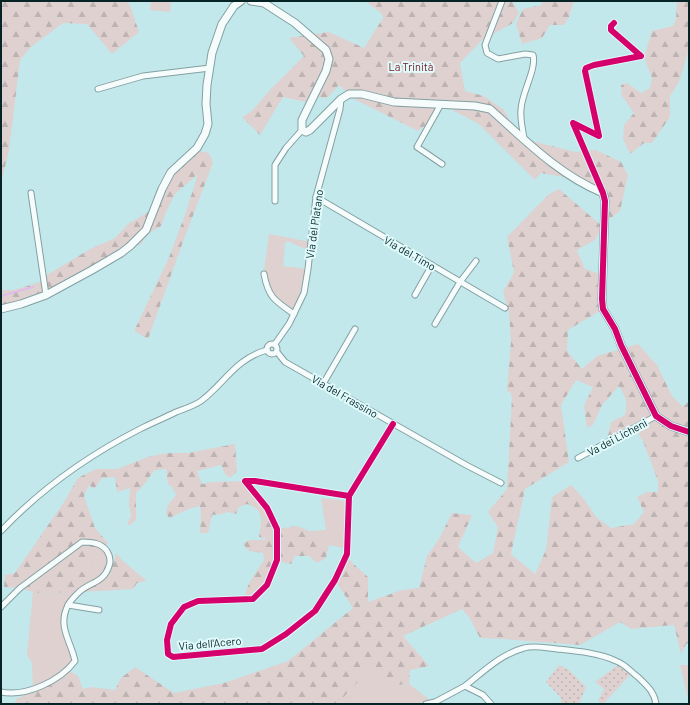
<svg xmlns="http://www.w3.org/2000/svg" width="690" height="705" font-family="Barlow,sans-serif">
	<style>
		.grass { fill: #ded1d0 }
		.forest { fill: url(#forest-firs); fill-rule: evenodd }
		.garden { fill: url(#garden-dots) }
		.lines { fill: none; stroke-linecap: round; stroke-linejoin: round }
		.stream { stroke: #dfb8f1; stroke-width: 1.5 }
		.street-casing { stroke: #83a0a2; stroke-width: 7 }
		.secondary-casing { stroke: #83a0a2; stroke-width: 9 }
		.street { stroke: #f6fcfc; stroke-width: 5 }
		.secondary { stroke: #f6fcfc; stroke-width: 7 }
		.cycleway-casing { stroke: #e1fbfd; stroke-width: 8 }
		.cycleway { stroke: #d6006c; stroke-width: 6 }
		.labels { text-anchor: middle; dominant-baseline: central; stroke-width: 4; stroke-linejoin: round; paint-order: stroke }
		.park-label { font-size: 11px; fill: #75131b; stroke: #e1fbfd }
		.street-label { font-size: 11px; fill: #062325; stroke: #e1fbfd }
	</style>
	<defs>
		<pattern id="forest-firs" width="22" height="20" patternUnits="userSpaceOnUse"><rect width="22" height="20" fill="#ded1d0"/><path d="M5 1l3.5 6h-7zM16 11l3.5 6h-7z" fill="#bdb3b2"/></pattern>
		<pattern id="garden-dots" width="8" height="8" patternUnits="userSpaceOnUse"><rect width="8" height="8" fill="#ded1d0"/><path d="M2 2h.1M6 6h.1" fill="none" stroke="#bdb3b2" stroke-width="1.8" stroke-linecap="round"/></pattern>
	</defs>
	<rect width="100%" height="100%" fill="#c3e8eb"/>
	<g class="grass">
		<path d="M 151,1 L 171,2 L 170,12 L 150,10 Z"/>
		<path d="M 269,234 L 311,242 L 310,251 L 287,241 L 285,243 L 283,266 L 308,269 L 307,282 L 294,314 L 272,297 L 264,274 L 265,262 Z"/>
		<path d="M 321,498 L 346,501 L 344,548 L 329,545 L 309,531 L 326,530 Z"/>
		<path d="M 104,548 L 111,562 L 96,582 L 78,570 L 93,562 Z"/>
		<path d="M 33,592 L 53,595 L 61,592 L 76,595 L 68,605 L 64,621 L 75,661 L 68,670 L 33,689 L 32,663 L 27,655 Z"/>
		<path d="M 680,665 L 689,665 L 689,700 L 688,699 Z"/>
		<path d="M 368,670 L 394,685 L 409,684 L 435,704 L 337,704 Z"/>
	</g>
	<g class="forest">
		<path d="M 1,1 L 127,1 L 130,5 L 139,32 L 112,54 L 87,24 L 63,23 L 31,47 L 20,60 L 9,151 L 1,182 Z"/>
		<path d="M 365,1 L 512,1 L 519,13 L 513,23 L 491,35 L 488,34 L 460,63 L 465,91 L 484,96 L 504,110 L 516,131 L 524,139 L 575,152 L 596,150 L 621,162 L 628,175 L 620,211 L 604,223 L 602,190 L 576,179 L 541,173 L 535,180 L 479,124 L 441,104 L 432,120 L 418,131 L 356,100 L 339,85 L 327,98 L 314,96 L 310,103 L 283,97 L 260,135 L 242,117 L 252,111 L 268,92 L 304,56 L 289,38 L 329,32 L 364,48 L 383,18 L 381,13 Z"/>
		<path d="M 542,1 L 574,1 L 569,17 L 564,25 L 550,25 L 542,38 L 522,44 L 516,24 L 523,9 L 542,5 Z"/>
		<path d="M 677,1 L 689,1 L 689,49 L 679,82 L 670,96 L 670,117 L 652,143 L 644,143 L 630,154 L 623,139 L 624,125 L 634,113 L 622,96 L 621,85 L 627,83 L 641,93 L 650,88 L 652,78 L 644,57 L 652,31 L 673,26 L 676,19 Z"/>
		<path d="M 199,151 L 209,153 L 213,163 L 183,242 L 148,339 L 134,331 L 170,255 L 186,212 L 198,174 L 175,194 L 166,212 L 161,226 L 148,234 L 141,244 L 129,247 L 46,295 L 1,309 L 1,290 L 14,290 L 40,282 L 47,275 L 90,249 L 115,238 L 128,224 L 155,208 L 171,172 Z"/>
		<path d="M 559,189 L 602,226 L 595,240 L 577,250 L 585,269 L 603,275 L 603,309 L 568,330 L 567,351 L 582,369 L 597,356 L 638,344 L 657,365 L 672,396 L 683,407 L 689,401 L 689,643 L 686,644 L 681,654 L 674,625 L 631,629 L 620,622 L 580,645 L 503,639 L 480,638 L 469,617 L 462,609 L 403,636 L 429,666 L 410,670 L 409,684 L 394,685 L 368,671 L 337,704 L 15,704 L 16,699 L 60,679 L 70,671 L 78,676 L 83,689 L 92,687 L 115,690 L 121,678 L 135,667 L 174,693 L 224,683 L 288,661 L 353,608 L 335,580 L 346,557 L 368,577 L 368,602 L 402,590 L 419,588 L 427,556 L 439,539 L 452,513 L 472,515 L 458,547 L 476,563 L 493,553 L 498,527 L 488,512 L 507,489 L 512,397 L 510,392 L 507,391 L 511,341 L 509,313 L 503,292 L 514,272 L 507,237 L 549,194 ZM 576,380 L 593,387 L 584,406 L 587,428 L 593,425 L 602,405 L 619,386 C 626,397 628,402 625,415 L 611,422 L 608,435 L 621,442 L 637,432 L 643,441 L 658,481 L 658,492 L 647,492 L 637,497 L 644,512 L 634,524 L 611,528 L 596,517 L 584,499 L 571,485 L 552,497 L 546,550 L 535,574 L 511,554 L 525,489 L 569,462 L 561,405 Z"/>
		<path d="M 235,444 L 237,471 L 230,478 L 225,474 L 221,465 L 197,471 L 202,484 L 211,482 L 245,481 L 267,508 L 277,529 L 297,526 L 309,531 L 329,545 L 326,558 L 317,563 L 309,556 L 295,556 L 291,564 L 277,561 L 267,585 L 253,599 L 246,600 C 242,589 258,570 264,560 L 263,553 L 249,551 L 243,544 L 249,540 L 265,540 L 265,537 L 262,539 L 259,537 C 261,520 266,511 247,504 L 239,507 L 236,514 L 227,512 L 222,514 L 212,515 L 208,533 L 200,533 L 201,516 L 200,506 L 189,509 L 169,518 L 166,513 L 168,505 L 176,495 L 172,487 L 168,484 L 166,469 L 155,470 C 148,478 144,486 136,493 L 136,520 L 130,525 L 127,525 L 131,516 L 129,505 L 130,488 L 117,492 L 115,477 L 102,478 L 94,489 L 89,485 L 84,496 L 95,528 L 108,543 L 93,562 L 79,570 L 97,582 L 110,574 L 116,553 L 122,560 L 147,581 L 137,583 L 133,589 L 80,592 L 76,595 L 61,592 L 54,595 L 33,592 L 20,588 L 4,587 L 5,575 L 15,573 L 64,502 L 78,478 L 96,469 L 117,469 L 148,457 L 167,453 L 188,453 Z"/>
	</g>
	<g class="garden">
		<path d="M 559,665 L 569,670 L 586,687 L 579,704 L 559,704 L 562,699 L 546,682 Z"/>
		<path d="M 618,665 L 630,675 L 603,704 L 598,701 L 604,689 L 595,682 Z"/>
	</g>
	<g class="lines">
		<path class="stream" d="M 1,296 L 33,287"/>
		<defs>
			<g id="street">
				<path d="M 502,1 L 485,45 L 487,53 L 498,59 L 525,54 L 533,55 C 537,69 521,94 521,110 C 520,120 523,130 524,139"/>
				<path d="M 98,89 L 143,76 L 210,68"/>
				<path d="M 441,104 L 417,147 L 442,164"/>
				<path d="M 31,193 L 46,295"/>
				<path d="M 603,193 L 573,123 L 599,136 L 585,71 L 586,68 L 594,65 L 641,56 L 611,30 L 611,26 L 614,23"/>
				<path d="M 316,197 L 505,308"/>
				<path d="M 275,201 L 275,165 L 286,148 L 302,130"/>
				<path d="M 264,274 C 268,297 275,301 294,314"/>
				<path d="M 415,295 L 432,265"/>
				<path d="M 435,324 L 460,282 L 476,261"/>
				<circle cx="272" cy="349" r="5"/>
				<path d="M 275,344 L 289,324 L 304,293 L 308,269 L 316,197 L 340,109 L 341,99"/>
				<path d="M 277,352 L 285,362 L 466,465 L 501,483"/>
				<path d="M 323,384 L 355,329"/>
				<path d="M 578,458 L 656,416"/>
				<path d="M 349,496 L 347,554 L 335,580 L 315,611 L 286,634 L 262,649 L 173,657 L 168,654 L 167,640 L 171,624 L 184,607 L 198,601 L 253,599 L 267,585 L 277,560 L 277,529 L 267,508 L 245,481 L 255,481 L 349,496 L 393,424"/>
				<path d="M 1,531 C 40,490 89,455 140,429 C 152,423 164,418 176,412 C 184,409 194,406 201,401 C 225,383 235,359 267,350"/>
				<path d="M 68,605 L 99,610"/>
				<path d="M 1,607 L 20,588 L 82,542 C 92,542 101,543 107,551 C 110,556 111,561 109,566 C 104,583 89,582 78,593 C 75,596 70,601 68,605 C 57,627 71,641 75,661 C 60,681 26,697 1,692"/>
				<path d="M 465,686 C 483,672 501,654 524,648 C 534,645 546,648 557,649 C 576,651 599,653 616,661 C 625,664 631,672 638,677 C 647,686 654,691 656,704"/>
				<path d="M 426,704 L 435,702 L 465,686 L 483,695 L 491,704"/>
			</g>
			<g id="secondary">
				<path d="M 251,1 L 264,3 L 295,23 L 326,50 L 329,59 L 326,71 L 302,120 L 302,130 L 306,132 L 310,130 L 341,99 L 349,94 L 362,94 L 394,102 L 475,106 L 490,109 C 525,140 559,175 603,193 L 605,201 L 602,299 L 603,309 L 615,329 L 621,345 L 656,416 L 671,426 L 689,432"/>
				<path d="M 1,309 L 21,304 L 46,295 L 92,270 L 121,253 L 130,246 L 146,230 L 162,189 L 171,172 L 197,148 L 205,134 L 208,124 L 206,104 L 207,85 L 212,53 L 222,24 L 234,6 L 241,1"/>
			</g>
		</defs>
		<use href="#street" class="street-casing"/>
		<use href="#secondary" class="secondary-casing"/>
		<use href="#street" class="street"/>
		<use href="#secondary" class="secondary"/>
		<defs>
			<g id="cycleway">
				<path d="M 614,23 L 611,26 L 611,30 L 641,56 L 594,65 L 586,68 L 585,71 L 599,136 L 573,123 L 603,193 L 605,201 L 602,299 L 603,309 L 615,329 L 621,345 L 656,416 L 671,426 L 689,432"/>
				<path d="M 349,496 L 347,554 L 335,580 L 315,611 L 286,634 L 262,649 L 173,657 L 168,654 L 167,640 L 171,624 L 184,607 L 198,601 L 253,599 L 267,585 L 277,560 L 277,529 L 267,508 L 245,481 L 255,481 L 349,496 L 393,424"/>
			</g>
		</defs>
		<use href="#cycleway" class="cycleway-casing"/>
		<use href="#cycleway" class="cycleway"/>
	</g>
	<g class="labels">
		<g class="park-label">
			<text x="411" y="66">La Trinità</text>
		</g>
		<g class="street-label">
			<text transform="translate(314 224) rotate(-82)">Via del Platano</text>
			<text transform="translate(410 253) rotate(30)">Via del Timo</text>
			<text transform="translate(345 396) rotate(30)">Via del Frassino</text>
			<text transform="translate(617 437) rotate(-28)">Va dei Licheni</text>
			<text transform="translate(210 643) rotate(-5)">Via dell'Acero</text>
		</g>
	</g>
	<rect width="690" height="705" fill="none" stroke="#062325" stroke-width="4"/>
</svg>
